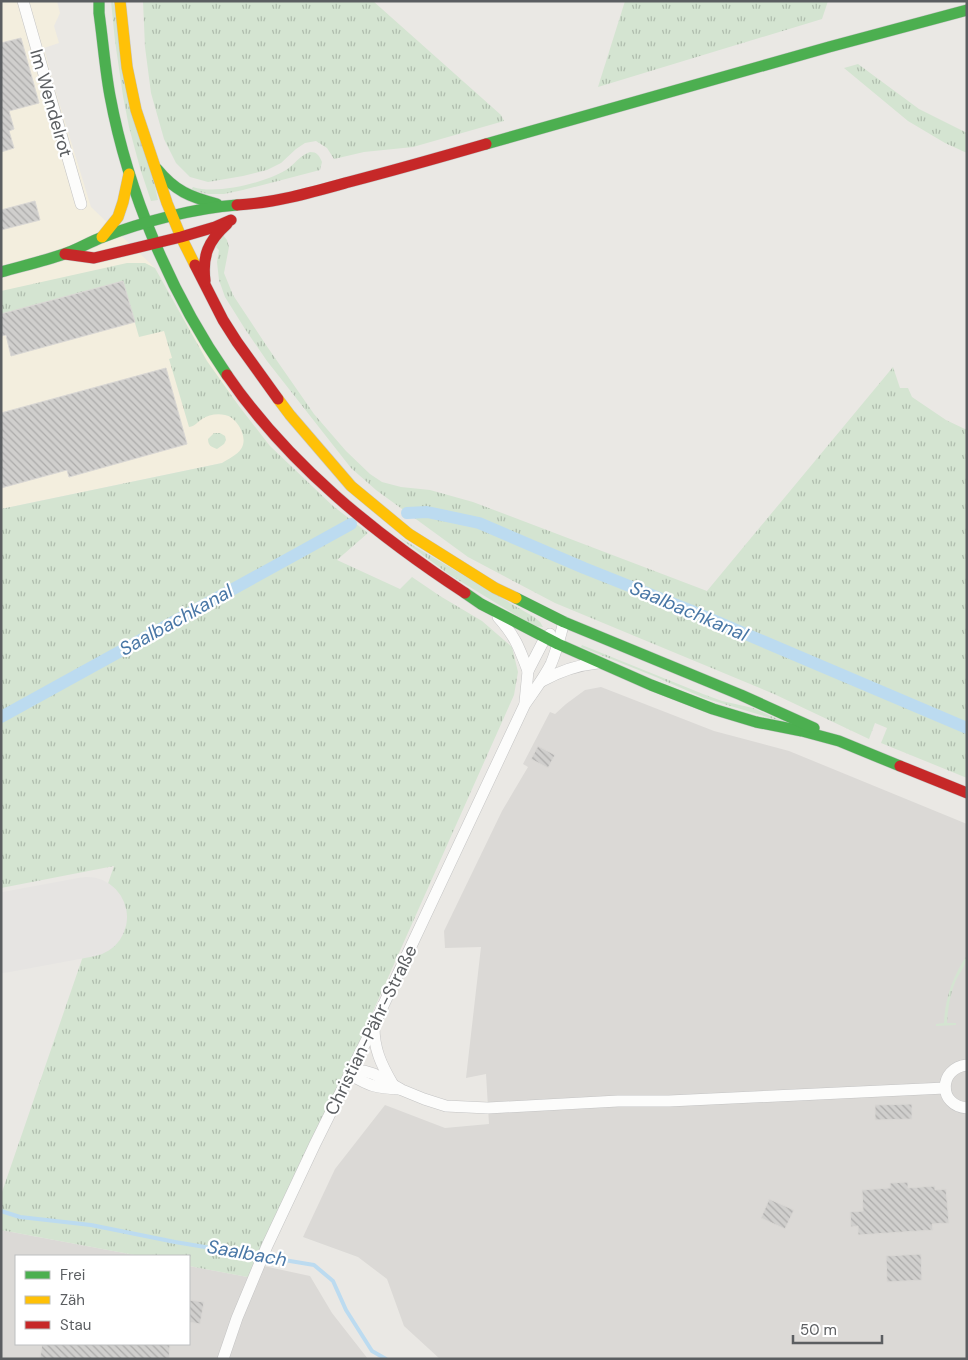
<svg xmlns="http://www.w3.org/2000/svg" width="968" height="1360" font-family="'DM Sans',sans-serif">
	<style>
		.commercial { fill: #f3eede }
		.industrial { fill: #dbd9d6 }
		.grass { fill: url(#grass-tufts) }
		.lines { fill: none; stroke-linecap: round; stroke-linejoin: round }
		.stream { stroke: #bcdbf0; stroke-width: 4 }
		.canal { stroke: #bcdbf0; stroke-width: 12 }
		.runway { stroke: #e6e4e2; stroke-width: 80 }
		.building { fill: url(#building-back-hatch); stroke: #d9d7d4 }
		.street-casing { stroke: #c4c4c4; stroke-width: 12 }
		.fast-casing { stroke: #c5c5c5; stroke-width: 12 }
		.slow-casing { stroke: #c5c5c5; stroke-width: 12 }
		.jam-casing { stroke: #c5c5c5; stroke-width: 12 }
		.street { stroke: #fcfcfb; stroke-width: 11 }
		.fast { stroke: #4caf50; stroke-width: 11 }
		.slow { stroke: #ffc107; stroke-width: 11 }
		.jam { stroke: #c62828; stroke-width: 11 }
		.labels { text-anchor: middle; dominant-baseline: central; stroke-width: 4.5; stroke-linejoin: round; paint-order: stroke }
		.street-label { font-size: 18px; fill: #5b5e61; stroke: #fff }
		.water-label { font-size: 19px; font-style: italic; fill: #4977a6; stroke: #fff }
	</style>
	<defs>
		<pattern id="grass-tufts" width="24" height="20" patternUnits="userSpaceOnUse" patternTransform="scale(1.25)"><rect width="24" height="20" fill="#d4e4d1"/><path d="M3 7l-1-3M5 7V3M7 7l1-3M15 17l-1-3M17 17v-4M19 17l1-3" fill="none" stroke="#afbcad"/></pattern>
		<pattern id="building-back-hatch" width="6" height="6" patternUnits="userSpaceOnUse" patternTransform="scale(1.25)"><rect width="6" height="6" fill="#d0cfcd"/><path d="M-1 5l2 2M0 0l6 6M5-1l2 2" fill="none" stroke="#acabaa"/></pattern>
	</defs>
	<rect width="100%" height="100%" fill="#eae8e4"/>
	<path class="commercial" d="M 1,1 L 57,1 L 60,13 L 54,26 L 59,43 L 44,48 L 54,86 L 91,207 L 155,268 L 173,301 L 239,406 L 270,446 L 222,463 L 1,509 Z"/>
	<g class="industrial">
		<path d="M 601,687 L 714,731 L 789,751 L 967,824 L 967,1359 L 440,1359 L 404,1326 L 387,1279 L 358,1257 L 303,1237 L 335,1169 L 385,1105 L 445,1128 L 489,1124 L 486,1074 L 466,1078 L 481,947 L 445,948 L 444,931 L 502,811 L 528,767 L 523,764 L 550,712 L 555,714 L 566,704 L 585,690 Z"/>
		<path d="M 1,1230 L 140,1256 L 16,1256 L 16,1344 L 189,1344 L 189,1266 L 253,1278 L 259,1265 L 310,1276 L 332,1313 L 368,1359 L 1,1359 Z"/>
	</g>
	<g class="grass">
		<path d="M 111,1 L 113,1 L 158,200 L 151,201 L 140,168 L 129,127 L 123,96 L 115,41 Z"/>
		<path d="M 143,1 L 373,1 L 501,115 L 504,121 L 413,147 L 364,152 L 334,159 L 327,148 L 316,141 L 305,143 L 296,149 L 281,163 L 267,170 L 243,176 L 208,182 L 190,177 L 176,163 L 164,139 L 151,93 L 145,47 Z"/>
		<path d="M 625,1 L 828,1 L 822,19 L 598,87 Z"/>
		<path d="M 858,64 L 919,109 L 967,133 L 967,153 L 945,143 L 908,121 L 844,68 Z"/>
		<path d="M 310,152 C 317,152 319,155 322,162 L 320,170 L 243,190 L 224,194 L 208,194 L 191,190 L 193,187 C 216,195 264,183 286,170 C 294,165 300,155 310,152 Z"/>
		<path d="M 223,235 L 227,240 L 229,247 L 224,273 L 233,295 L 266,345 L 314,414 L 346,451 L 370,474 L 382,482 L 401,487 L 430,490 L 473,502 L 707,591 L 893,367 L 900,388 L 908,388 L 912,397 L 946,420 L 967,430 L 967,778 L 881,743 L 887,728 L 875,723 L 869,739 L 774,694 L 555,603 L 468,557 L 376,490 L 351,468 L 267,361 L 245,329 L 225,297 L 219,280 L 217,262 L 219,250 L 216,247 Z"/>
		<path d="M 127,263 L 145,263 L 155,268 L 207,361 L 239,406 L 270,446 L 333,506 L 368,533 L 337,560 L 400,589 L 412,577 L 440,596 L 482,621 L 512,647 L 518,672 L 514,695 L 304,1166 L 253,1278 L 189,1266 L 189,1256 L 140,1256 L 1,1230 L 1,1195 L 114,866 L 1,888 L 1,509 L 222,463 C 228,459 237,455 241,449 C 249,438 237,417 225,415 C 217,413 208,415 202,419 C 197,422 196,426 189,427 L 169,359 L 172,358 L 164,331 L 139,337 L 123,281 L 1,314 L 1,291 Z"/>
		<path d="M 214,433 L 220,433 L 225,436 L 226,440 L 224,444 L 217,449 C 212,447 208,446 208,439 Z"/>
		<path d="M 397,536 L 534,617 L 540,622 L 543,627 L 534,626 L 450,575 Z"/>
		<path d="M 582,645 L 703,694 L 722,701 L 753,708 L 787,723 L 704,698 L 656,677 L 581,647 Z"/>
		<path d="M 967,955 C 967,964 960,972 956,980 C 950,994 948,1008 947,1023 L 956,1023 L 956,1025 L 936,1026 L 936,1024 L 944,1023 C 945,998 953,976 967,955 Z"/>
	</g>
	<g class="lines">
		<path class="stream" d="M 1,1211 L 20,1217 L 91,1225 L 175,1242 L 314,1265 L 333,1281 L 346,1310 L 372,1351 L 386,1359"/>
		<g class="canal">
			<path d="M 407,513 L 427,512 L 479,523 L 584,568 L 687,609 L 967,728"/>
			<path d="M 1,717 L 351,524"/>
		</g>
		<path class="runway" d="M 1,933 L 87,917"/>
	</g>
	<g class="building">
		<path d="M 21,38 L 39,103 L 9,111 L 14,129 L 9,131 L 14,148 L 1,152 L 1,43 Z"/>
		<path d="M 35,201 L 40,220 L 1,230 L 1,210 Z"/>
		<path d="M 123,281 L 135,322 L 11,356 L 6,335 L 1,336 L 1,314 Z"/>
		<path d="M 166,368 L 187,444 L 69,477 L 67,470 L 1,488 L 1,413 Z"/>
		<path d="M 538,746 L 555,755 L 548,768 L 531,759 Z"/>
		<path d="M 912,1104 L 912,1119 L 875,1120 L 875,1105 Z"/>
		<path d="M 908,1182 L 908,1188 L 935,1186 L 935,1190 L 946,1189 L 949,1223 L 932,1224 L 933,1230 L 858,1235 L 858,1226 L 851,1227 L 850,1212 L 863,1211 L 862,1190 L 890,1188 L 890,1183 Z"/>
		<path d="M 769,1199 L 794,1210 L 785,1229 L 761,1218 Z"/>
		<path d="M 921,1254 L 922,1280 L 887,1282 L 886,1256 Z"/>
		<path d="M 189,1300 L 204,1302 L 200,1324 L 189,1322 Z"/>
		<path d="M 42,1344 L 170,1344 L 169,1359 L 40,1359 Z"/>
	</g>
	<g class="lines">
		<defs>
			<g id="street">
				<path d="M 23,1 L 81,204"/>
				<path d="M 498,617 C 515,636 519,647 528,671"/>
				<path d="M 542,681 C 560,671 577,665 598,663"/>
				<path d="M 525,702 L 528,671 L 545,638 L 550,634"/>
				<path d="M 374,1027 C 374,1049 381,1064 392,1083"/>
				<path d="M 967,1065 C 938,1068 938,1106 967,1108"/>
				<path d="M 349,1074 L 356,1071 L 364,1071 L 374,1074 L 402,1090 L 424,1099 L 446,1106 L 488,1108 L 618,1101 L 669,1101 L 945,1088"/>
				<path d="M 349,1074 C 370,1086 375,1088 399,1089"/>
				<path d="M 223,1359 L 237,1318 L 267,1246 L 315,1144 L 374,1025 L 525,704 C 534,691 544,678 551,664 C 557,650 560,636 564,622"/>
			</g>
			<g id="fast">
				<path d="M 99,1 L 99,13 C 103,41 105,69 110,96 C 128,193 171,294 227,375"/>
				<path d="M 486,144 L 829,47 L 967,10"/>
				<path d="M 157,169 C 175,191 190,197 217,204"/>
				<path d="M 1,272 C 22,266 44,261 64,254 C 77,250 89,242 103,237 C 142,222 195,208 237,205"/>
				<path d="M 465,593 L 481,604 L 558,644 L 651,685 L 713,709 L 756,722 L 802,731 L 839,741 L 900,766"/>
				<path d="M 516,598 L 564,622 L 741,695 L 814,728"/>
			</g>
			<g id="slow">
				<path d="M 120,1 L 127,67 L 136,110 L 167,203 L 181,237 L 195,265"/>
				<path d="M 102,237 L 118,217 L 123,202 L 129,174"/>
				<path d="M 278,399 L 290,415 L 351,486 L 409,534 L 495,588 L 516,598"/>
			</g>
			<g id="jam">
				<path d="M 237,205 C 275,203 313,192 349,182 C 395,170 441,157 486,144"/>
				<path d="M 65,254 L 94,258 L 181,237 L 215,227 L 231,220"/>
				<path d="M 195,265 L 223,320 L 237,342 L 278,399"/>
				<path d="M 205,281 C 202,256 208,241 227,224"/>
				<path d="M 227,375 C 288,464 375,534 465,593"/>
				<path d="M 900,766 L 967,793"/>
			</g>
		</defs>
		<use href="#street" class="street-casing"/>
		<use href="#fast" class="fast-casing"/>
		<use href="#slow" class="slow-casing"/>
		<use href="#jam" class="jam-casing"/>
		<use href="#street" class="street"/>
		<use href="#fast" class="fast"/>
		<use href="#slow" class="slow"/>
		<use href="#jam" class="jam"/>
	</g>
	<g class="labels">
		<g class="street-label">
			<text transform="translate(51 103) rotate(74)">Im Wendelrot</text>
			<text transform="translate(371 1030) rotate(-64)">Christian-Pähr-Straße</text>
		</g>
		<g class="water-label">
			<text transform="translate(689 611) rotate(23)">Saalbachkanal</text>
			<text transform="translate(176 620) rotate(-29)">Saalbachkanal</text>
			<text transform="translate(247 1253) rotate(10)">Saalbach</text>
		</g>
	</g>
	<rect width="968" height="1360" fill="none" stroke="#5b5e61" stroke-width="5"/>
	<rect x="15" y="1255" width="175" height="90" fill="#ffffff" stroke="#bdbfc0"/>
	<rect x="25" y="1271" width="25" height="8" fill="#4caf50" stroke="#bdbfc0"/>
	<text x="60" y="1280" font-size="15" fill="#5b5e61">Frei</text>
	<rect x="25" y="1296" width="25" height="8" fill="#ffc107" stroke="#bdbfc0"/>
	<text x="60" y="1305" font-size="15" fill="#5b5e61">Zäh</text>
	<rect x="25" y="1321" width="25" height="8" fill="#c62828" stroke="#bdbfc0"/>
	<text x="60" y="1330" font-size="15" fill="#5b5e61">Stau</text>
	<path d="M793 1335v8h89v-8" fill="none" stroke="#5b5e61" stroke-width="2.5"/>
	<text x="800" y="1335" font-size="15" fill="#5b5e61" stroke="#ffffff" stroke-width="4" paint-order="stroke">50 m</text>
</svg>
